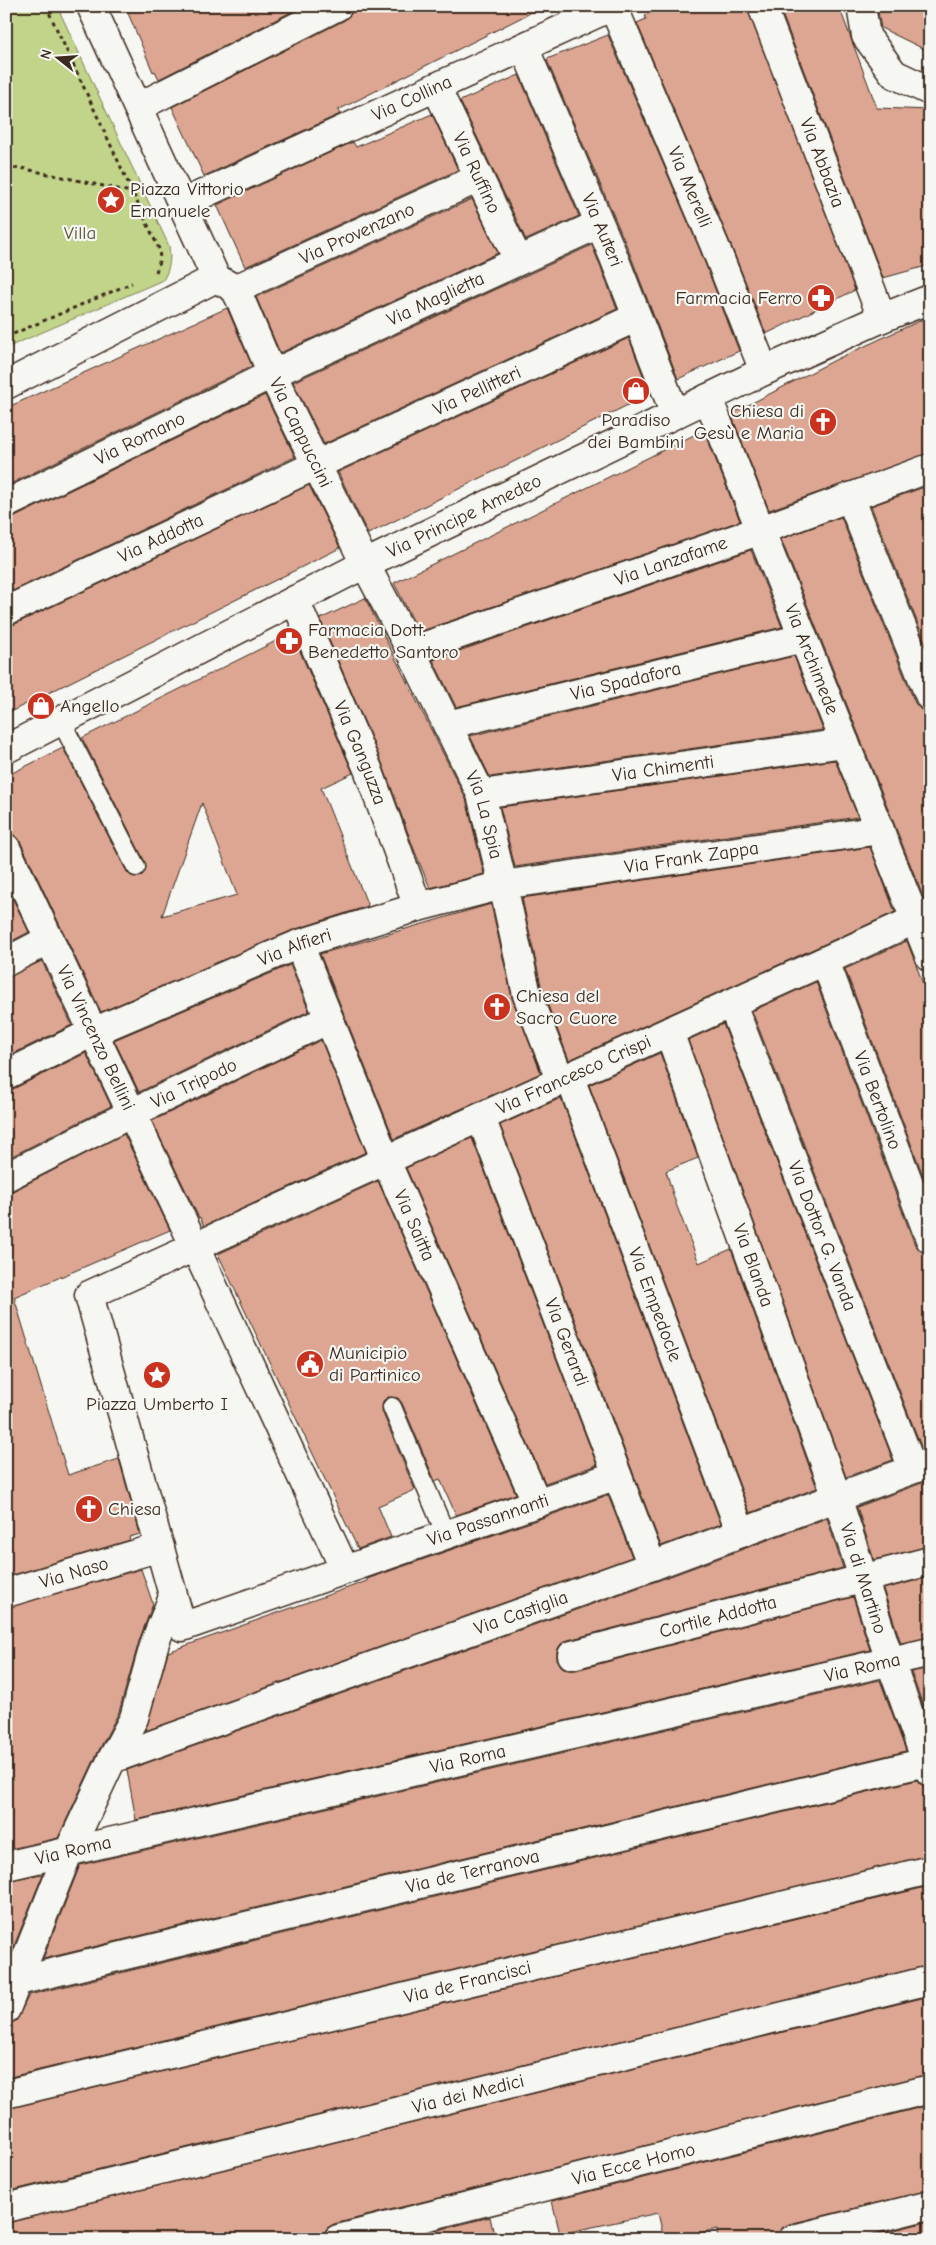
<svg xmlns="http://www.w3.org/2000/svg" width="936" height="2245" font-family="'Comic Neue',sans-serif">
	<style>
		.green { fill: #c2d489; stroke: #7e7f54 }
		.building { fill: #dca692; stroke: #3b2a1e; fill-rule: evenodd }
		.lines { fill: none; stroke-linecap: round; stroke-linejoin: round }
		.service-casing { stroke: #3b2a1e; stroke-width: 21 }
		.minor-casing { stroke: #3b2a1e; stroke-width: 31 }
		.tertiary-casing { stroke: #3b2a1e; stroke-width: 31 }
		.path { stroke: #3b2a1e; stroke-width: 3; stroke-dasharray: 4 4; stroke-linecap: butt }
		.service { stroke: #f6f6f2; stroke-width: 18 }
		.minor { stroke: #f6f6f2; stroke-width: 28 }
		.tertiary { stroke: #f6f6f2; stroke-width: 28 }
		.labels { text-anchor: middle; dominant-baseline: central; stroke-width: 4.5; stroke-linejoin: round; paint-order: stroke }
		.street-label { font-size: 19px; fill: #3b2a1e; stroke: #f6f6f2 }
		.poi-label { font-size: 19px; fill: #3b2a1e; stroke: #f6f6f2; text-anchor: start }
		.park-label { font-size: 19px; fill: #5d5439; stroke: #f6f6f2 }
	</style>
	<rect width="100%" height="100%" fill="#f6f6f2"/>
	<filter id="ink" filterUnits="userSpaceOnUse"><feTurbulence type="fractalNoise" baseFrequency=".02" numOctaves="2"/><feDisplacementMap in="SourceGraphic" scale="10" xChannelSelector="R" yChannelSelector="G"/><feConvolveMatrix kernelMatrix="1 2 1 2 8 2 1 2 1" color-interpolation-filters="sRGB"/></filter>
	<g filter="url(#ink)">
		<path class="green" d="M 6,6 L 57,6 L 169,246 C 171,259 170,269 163,280 L 6,348 Z"/>
		<g class="building">
			<path d="M 125,6 L 303,6 L 159,79 L 155,71 L 153,72 Z"/>
			<path d="M 354,6 L 544,6 L 338,110 L 340,114 L 204,176 L 172,107 L 345,20 L 351,14 Z"/>
			<path d="M 670,6 L 747,6 L 855,290 L 766,334 L 728,238 L 637,23 L 646,19 L 645,15 Z"/>
			<path d="M 779,6 L 846,6 L 846,12 L 840,9 L 877,108 L 930,110 L 930,265 L 883,278 Z"/>
			<path d="M 877,6 L 930,6 L 930,52 L 881,28 Z"/>
			<path d="M 608,35 L 700,250 L 739,351 L 678,379 L 628,249 L 548,63 L 547,59 Z"/>
			<path d="M 519,75 L 579,216 L 526,240 L 460,101 Z"/>
			<path d="M 432,114 L 458,170 L 245,267 L 217,205 L 353,142 L 356,147 Z"/>
			<path d="M 472,199 L 498,253 L 280,353 L 256,297 Z"/>
			<path d="M 592,245 L 617,309 L 324,444 L 293,382 Z"/>
			<path d="M 227,308 L 252,366 L 6,486 L 6,408 Z"/>
			<path d="M 930,316 L 930,453 L 769,510 L 731,414 L 837,359 Z"/>
			<path d="M 629,338 L 650,394 L 368,534 L 338,472 Z"/>
			<path d="M 265,395 L 295,457 L 6,594 L 6,519 L 13,518 Z"/>
			<path d="M 704,430 L 740,521 L 419,632 L 394,583 Z"/>
			<path d="M 309,485 L 340,548 L 6,714 L 6,626 L 13,625 Z"/>
			<path d="M 930,485 L 930,654 L 871,506 Z"/>
			<path d="M 841,517 L 915,703 L 921,710 L 930,712 L 930,898 L 924,899 L 781,539 Z"/>
			<path d="M 751,550 L 782,627 L 456,707 L 433,660 Z"/>
			<path d="M 365,598 L 466,799 L 484,874 L 430,888 L 415,852 L 382,763 L 320,619 Z"/>
			<path d="M 292,633 L 353,773 L 321,788 L 368,906 L 293,930 L 101,1012 L 20,841 L 14,835 L 6,833 L 6,776 L 63,748 L 127,872 L 131,876 L 140,877 L 145,872 L 145,862 L 82,738 ZM 202,803 L 237,895 L 162,916 Z"/>
			<path d="M 794,656 L 823,730 L 490,777 L 470,736 Z"/>
			<path d="M 835,760 L 858,817 L 515,867 L 500,807 Z"/>
			<path d="M 870,847 L 895,912 L 569,1060 L 542,990 L 522,898 Z"/>
			<path d="M 6,885 L 29,932 L 6,944 Z"/>
			<path d="M 491,904 L 512,998 L 541,1073 L 394,1139 L 320,954 Z"/>
			<path d="M 907,941 L 930,1002 L 930,1194 L 845,969 Z"/>
			<path d="M 42,961 L 72,1025 L 6,1057 L 6,977 Z"/>
			<path d="M 290,965 L 309,1011 L 139,1092 L 114,1040 Z"/>
			<path d="M 816,982 L 915,1245 L 921,1251 L 930,1254 L 930,1448 L 922,1449 L 752,1011 Z"/>
			<path d="M 723,1024 L 893,1460 L 846,1477 L 688,1040 Z"/>
			<path d="M 321,1040 L 366,1152 L 204,1226 L 200,1217 L 199,1218 L 152,1121 Z"/>
			<path d="M 86,1053 L 111,1106 L 6,1159 L 6,1090 L 13,1089 Z"/>
			<path d="M 660,1053 L 698,1158 L 666,1171 L 676,1204 L 699,1263 L 731,1249 L 817,1488 L 750,1513 L 589,1085 Z"/>
			<path d="M 561,1098 L 721,1524 L 661,1546 L 500,1125 Z"/>
			<path d="M 124,1134 L 170,1230 L 14,1297 L 68,1475 L 119,1459 L 140,1534 L 129,1537 L 130,1540 L 6,1577 L 6,1192 L 13,1191 Z"/>
			<path d="M 472,1138 L 597,1465 L 545,1483 L 406,1168 Z"/>
			<path d="M 378,1181 L 516,1494 L 456,1515 L 440,1479 L 435,1481 L 402,1403 L 398,1398 L 388,1397 L 383,1401 L 382,1411 L 415,1490 L 378,1506 L 391,1537 L 358,1549 L 218,1254 Z"/>
			<path d="M 930,1480 L 930,1546 L 874,1560 L 857,1507 Z"/>
			<path d="M 608,1495 L 632,1557 L 145,1731 L 168,1652 L 367,1581 L 367,1579 Z"/>
			<path d="M 827,1518 L 843,1568 L 568,1640 L 561,1644 L 557,1650 L 557,1659 L 561,1666 L 567,1670 L 576,1670 L 853,1597 L 870,1650 L 136,1820 L 127,1770 L 657,1581 Z"/>
			<path d="M 141,1569 L 153,1604 L 140,1638 L 119,1712 L 98,1752 L 58,1838 L 6,1850 L 6,1608 Z"/>
			<path d="M 930,1577 L 930,1637 L 901,1643 L 883,1589 Z"/>
			<path d="M 930,1668 L 930,1725 L 911,1672 Z"/>
			<path d="M 880,1680 L 906,1751 L 43,1959 L 80,1865 Z"/>
			<path d="M 917,1780 L 920,1784 L 930,1787 L 930,1855 L 6,2078 L 6,2024 L 16,2021 L 29,1995 Z"/>
			<path d="M 42,1874 L 43,1874 L 6,1966 L 6,1881 Z"/>
			<path d="M 930,1886 L 930,1965 L 6,2192 L 6,2109 Z"/>
			<path d="M 930,1996 L 930,2074 L 334,2224 L 327,2228 L 323,2239 L 6,2239 L 6,2223 Z"/>
			<path d="M 930,2105 L 930,2190 L 789,2224 L 782,2228 L 778,2239 L 718,2239 L 717,2229 L 674,2239 L 664,2239 L 658,2213 L 560,2234 L 552,2201 Z"/>
			<path d="M 490,2217 L 495,2239 L 403,2239 Z"/>
			<path d="M 930,2221 L 930,2239 L 859,2239 Z"/>
		</g>
		<g class="lines">
			<defs>
				<g id="service">
					<path d="M 61,721 L 136,867"/>
					<path d="M 392,1407 L 446,1535"/>
				</g>
				<g id="minor">
					<path id="s1" d="M 762,6 L 882,318"/>
					<path d="M 861,6 L 866,36 L 894,74 L 930,91"/>
					<path id="s2" d="M 524,47 L 613,255 L 675,414"/>
					<path id="s3" d="M 436,87 L 518,260"/>
					<path d="M 138,107 L 338,6"/>
					<path id="s4" d="M 181,204 L 613,6 L 714,244 L 764,371"/>
					<path id="s5" d="M 216,278 L 235,289 L 241,301 L 272,374 L 365,564 L 411,651 L 481,794 L 503,885 L 527,995 L 561,1082"/>
					<path id="s6" d="M 235,289 L 479,178"/>
					<path id="s7" d="M 708,398 L 930,957"/>
					<path d="M 850,497 L 930,697"/>
					<path id="s8" d="M 6,504 L 272,374 L 599,224"/>
					<path id="s9" d="M 295,600 L 368,769 L 418,907"/>
					<path id="s10" d="M 6,611 L 316,465 L 637,317"/>
					<path id="s11" d="M 411,651 L 761,530 L 930,468"/>
					<path id="s12" d="M 447,725 L 803,638"/>
					<path id="s13" d="M 6,749 L 365,564 L 764,371 L 882,318 L 930,299"/>
					<path id="s14" d="M 481,794 L 845,743"/>
					<path id="s15" d="M 6,848 L 195,1247 L 345,1570"/>
					<path id="s16" d="M 299,944 L 386,1161 L 537,1503"/>
					<path id="s17" d="M 825,961 L 930,1239"/>
					<path d="M 6,962 L 50,939"/>
					<path id="s18" d="M 732,1004 L 913,1469"/>
					<path id="s19" d="M 669,1032 L 837,1497 L 890,1661 L 930,1772"/>
					<path id="s20" d="M 6,1075 L 93,1032 L 299,944 L 418,907 L 503,885 L 880,830"/>
					<path id="s21" d="M 570,1078 L 741,1533"/>
					<path id="s22" d="M 481,1118 L 652,1566"/>
					<path id="s23" d="M 6,1177 L 132,1113 L 329,1019"/>
					<path id="s24" d="M 617,1475 L 182,1627 L 89,1295 L 930,913"/>
					<path id="s25" d="M 6,1593 L 160,1547"/>
					<path id="s26" d="M 572,1655 L 930,1561"/>
					<path d="M 112,1759 L 134,1718 L 155,1642 L 173,1597"/>
					<path id="s27" d="M 6,1984 L 930,1761"/>
					<path id="s28" d="M 6,2094 L 930,1870"/>
					<path id="s29" d="M 6,2208 L 930,1980"/>
					<path id="s30" d="M 338,2239 L 930,2089"/>
					<path d="M 793,2239 L 930,2205"/>
				</g>
				<g id="tertiary">
					<path d="M 6,385 L 216,278 L 91,6"/>
					<path id="s31" d="M 6,1866 L 930,1652"/>
					<path id="s32" d="M 6,2009 L 68,1853 L 112,1759 L 652,1566 L 930,1463"/>
				</g>
			</defs>
			<use href="#service" class="service-casing"/>
			<use href="#minor" class="minor-casing"/>
			<use href="#tertiary" class="tertiary-casing"/>
			<g class="path">
				<path d="M 46,6 L 159,249 L 160,259 L 156,272"/>
				<path d="M 6,169 L 21,168 L 131,192"/>
				<path d="M 6,337 L 132,283"/>
			</g>
			<use href="#service" class="service"/>
			<use href="#minor" class="minor"/>
			<use href="#tertiary" class="tertiary"/>
		</g>
	</g>
	<defs>
		<symbol id="sight-disc" viewBox="-11 -11 22 22"><circle r="9.5" fill="#c8321e" stroke="#f6f6f2"/><path d="M0-6L1.8-2.2L6-1.7L2.9 1.2L3.7 5.4L0 3.3L-3.7 5.4L-2.9 1.2L-6-1.7L-1.8-2.2Z" fill="#fff"/></symbol>
		<symbol id="pharmacy-disc" viewBox="-11 -11 22 22"><circle r="9.5" fill="#c8321e" stroke="#f6f6f2"/><path d="M-2-6h4v4h4v4h-4v4h-4v-4h-4v-4h4Z" fill="#fff"/></symbol>
		<symbol id="shop-disc" viewBox="-11 -11 22 22"><circle r="9.5" fill="#c8321e" stroke="#f6f6f2"/><path d="M-5-2.5h2.3a2.7 3.5 0 0 1 5.4 0H5L5.5 6h-11ZM-1.5-2.5h3a1.5 2.3 0 0 0-3 0Z" fill="#fff"/></symbol>
		<symbol id="church-disc" viewBox="-11 -11 22 22"><circle r="9.5" fill="#c8321e" stroke="#f6f6f2"/><path d="M-1.2-6h2.4v3.5h3.3v2.4h-3.3V6h-2.4V-.1h-3.3v-2.4h3.3Z" fill="#fff"/></symbol>
		<symbol id="civic-disc" viewBox="-11 -11 22 22"><circle r="9.5" fill="#c8321e" stroke="#f6f6f2"/><path d="M-.6-6.5H3V-4.5H.6V-3L4-1V1h2V6H-6V1h2V-1L-.6-3ZM-1.2 2.5V6h2.4V2.5Z" fill="#fff"/></symbol>
	</defs>
	<g fill-rule="evenodd">
		<use href="#sight-disc" x="95" y="184" width="32" height="32"/>
		<use href="#pharmacy-disc" x="805" y="282" width="32" height="32"/>
		<use href="#shop-disc" x="620" y="375" width="32" height="32"/>
		<use href="#church-disc" x="807" y="406" width="32" height="32"/>
		<use href="#pharmacy-disc" x="273" y="625" width="32" height="32"/>
		<use href="#shop-disc" x="25" y="690" width="32" height="32"/>
		<use href="#church-disc" x="481" y="991" width="32" height="32"/>
		<use href="#civic-disc" x="294" y="1348" width="32" height="32"/>
		<use href="#sight-disc" x="141" y="1359" width="32" height="32"/>
		<use href="#church-disc" x="73" y="1493" width="32" height="32"/>
	</g>
	<g class="labels">
		<g class="street-label">
			<text stroke="none"><textPath href="#s4" startOffset="254">Via Collina</textPath></text>
			<text stroke="none"><textPath href="#s1" startOffset="168">Via Abbazia</textPath></text>
			<text stroke="none"><textPath href="#s3" startOffset="95">Via Ruffino</textPath></text>
			<text stroke="none"><textPath href="#s4" startOffset="672">Via Merelli</textPath></text>
			<text stroke="none"><textPath href="#s2" startOffset="199">Via Auteri</textPath></text>
			<text stroke="none"><textPath href="#s6" startOffset="134">Via Provenzano</textPath></text>
			<text stroke="none"><textPath href="#s8" startOffset="476">Via Maglietta</textPath></text>
			<text stroke="none"><textPath href="#s10" startOffset="520">Via Pellitteri</textPath></text>
			<text stroke="none"><textPath href="#s5" startOffset="180">Via Cappuccini</textPath></text>
			<text stroke="none"><textPath href="#s8" startOffset="149">Via Romano</textPath></text>
			<text stroke="none"><textPath href="#s13" startOffset="514">Via Principe Amedeo</textPath></text>
			<text stroke="none"><textPath href="#s10" startOffset="171">Via Addotta</textPath></text>
			<text stroke="none"><textPath href="#s11" startOffset="275">Via Lanzafame</textPath></text>
			<text stroke="none"><textPath href="#s7" startOffset="281">Via Archimede</textPath></text>
			<text stroke="none"><textPath href="#s12" startOffset="184">Via Spadafora</textPath></text>
			<text stroke="none"><textPath href="#s9" startOffset="166">Via Ganguzza</textPath></text>
			<text stroke="none"><textPath href="#s14" startOffset="184">Via Chimenti</textPath></text>
			<text stroke="none"><textPath href="#s5" startOffset="605">Via La Spia</textPath></text>
			<text stroke="none"><textPath href="#s20" startOffset="724">Via Frank Zappa</textPath></text>
			<text stroke="none"><textPath href="#s20" startOffset="316">Via Alfieri</textPath></text>
			<text stroke="none"><textPath href="#s15" startOffset="210">Via Vincenzo Bellini</textPath></text>
			<text stroke="none"><textPath href="#s24" startOffset="1338">Via Francesco Crispi</textPath></text>
			<text stroke="none"><textPath href="#s23" startOffset="210">Via Tripodo</textPath></text>
			<text stroke="none"><textPath href="#s17" startOffset="149">Via Bertolino</textPath></text>
			<text stroke="none"><textPath href="#s16" startOffset="304">Via Saitta</textPath></text>
			<text stroke="none"><textPath href="#s18" startOffset="249">Via Dottor G. Vanda</textPath></text>
			<text stroke="none"><textPath href="#s19" startOffset="248">Via Blanda</textPath></text>
			<text stroke="none"><textPath href="#s21" startOffset="242">Via Empedocle</textPath></text>
			<text stroke="none"><textPath href="#s22" startOffset="240">Via Gerardi</textPath></text>
			<text transform="translate(488 1520) rotate(-19)">Via Passannanti</text>
			<text stroke="none"><textPath href="#s25" startOffset="71">Via Naso</textPath></text>
			<text stroke="none"><textPath href="#s19" startOffset="580">Via di Martino</textPath></text>
			<text stroke="none"><textPath href="#s32" startOffset="706">Via Castiglia</textPath></text>
			<text stroke="none"><textPath href="#s26" startOffset="151">Cortile Addotta</textPath></text>
			<text stroke="none"><textPath href="#s31" startOffset="879">Via Roma</textPath></text>
			<text stroke="none"><textPath href="#s31" startOffset="474">Via Roma</textPath></text>
			<text stroke="none"><textPath href="#s31" startOffset="69">Via Roma</textPath></text>
			<text stroke="none"><textPath href="#s27" startOffset="480">Via de Terranova</textPath></text>
			<text stroke="none"><textPath href="#s28" startOffset="475">Via de Francisci</textPath></text>
			<text stroke="none"><textPath href="#s29" startOffset="476">Via dei Medici</textPath></text>
			<text stroke="none"><textPath href="#s30" startOffset="305">Via Ecce Homo</textPath></text>
		</g>
		<g class="poi-label">
			<text x="130" y="189">Piazza Vittorio<tspan x="130" dy="22">Emanuele</tspan></text>
			<text x="802" y="298" text-anchor="end">Farmacia Ferro</text>
			<text x="804" y="411" text-anchor="end">Chiesa di<tspan x="804" dy="22">Gesù e Maria</tspan></text>
			<text x="636" y="420" text-anchor="middle">Paradiso<tspan x="636" dy="22">dei Bambini</tspan></text>
			<text x="308" y="630">Farmacia Dott.<tspan x="308" dy="22">Benedetto Santoro</tspan></text>
			<text x="60" y="706">Angello</text>
			<text x="516" y="996">Chiesa del<tspan x="516" dy="22">Sacro Cuore</tspan></text>
			<text x="329" y="1353">Municipio<tspan x="329" dy="22">di Partinico</tspan></text>
			<text x="157" y="1404" text-anchor="middle">Piazza Umberto I</text>
			<text x="108" y="1509">Chiesa</text>
		</g>
		<g class="park-label">
			<text x="80" y="233">Villa</text>
		</g>
	</g>
	<rect width="936" height="2245" fill="none" stroke="#f6f6f2" stroke-width="25"/>
	<rect x="12" y="12" width="911" height="2220" fill="none" stroke="#3b2a1e" stroke-width="2" filter="url(#ink)"/>
	<g transform="translate(58 58) rotate(287)" stroke="#f6f6f2" stroke-width="4" paint-order="stroke">
	<path d="M0-4L9 19L0 12L-9 19Z" fill="#3b2a1e"/>
	<text y="-8" font-size="14" font-weight="bold" text-anchor="middle" fill="#3b2a1e">N</text>
	</g>
</svg>
